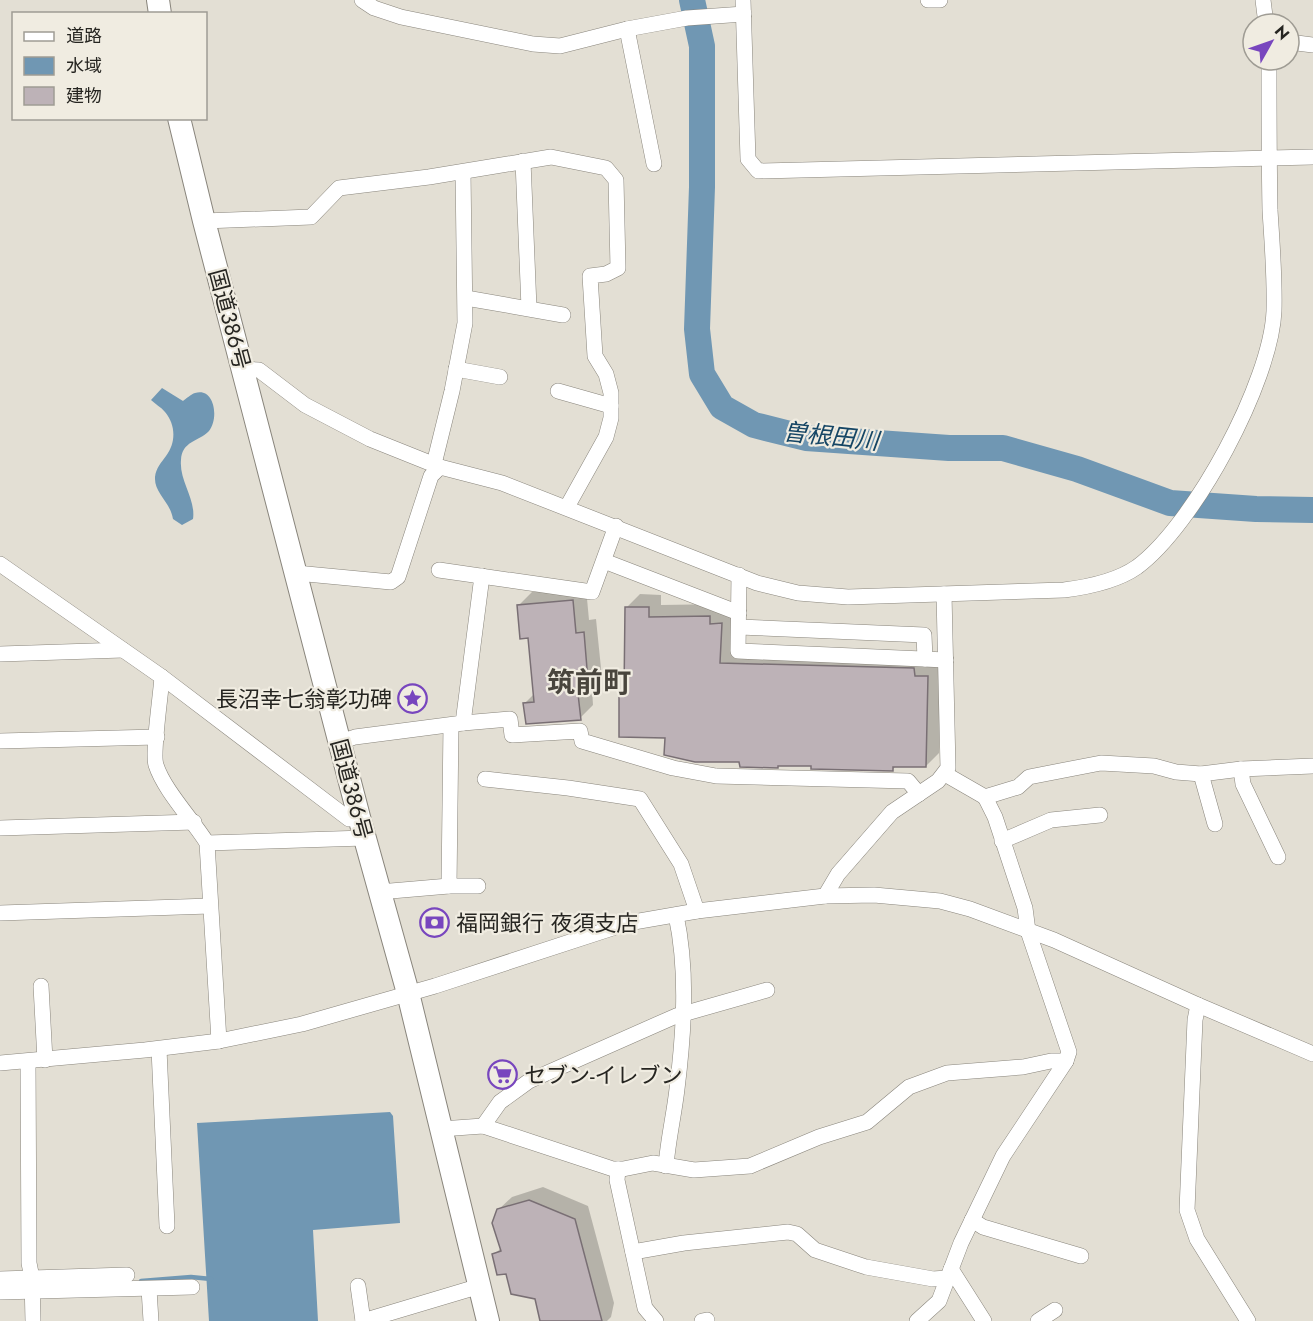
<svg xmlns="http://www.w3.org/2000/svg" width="1313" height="1321" font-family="Jost,'Noto Sans JP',sans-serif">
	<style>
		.water { fill: #7097b3 }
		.shadow { fill: #0003 }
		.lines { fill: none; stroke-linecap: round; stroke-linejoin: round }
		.stream { stroke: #7097b3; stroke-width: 4.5 }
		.river { stroke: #7097b3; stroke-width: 26 }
		.building { fill: #bdb2b7; stroke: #796f74; stroke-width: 1.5 }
		.minor-casing { stroke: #89857c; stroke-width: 16 }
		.highway-casing { stroke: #89857c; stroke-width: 24 }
		.minor { stroke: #fff; stroke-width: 15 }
		.highway { stroke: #fff; stroke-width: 22 }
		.labels { text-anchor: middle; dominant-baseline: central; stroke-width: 4.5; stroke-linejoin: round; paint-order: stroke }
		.street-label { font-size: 22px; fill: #262521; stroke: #f0ece1 }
		.poi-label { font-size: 22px; fill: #262521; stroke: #f0ece1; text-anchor: start }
		.water-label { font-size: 24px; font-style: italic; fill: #164665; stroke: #f0ece1 }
		.district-label { font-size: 28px; font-weight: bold; fill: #49453d; stroke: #f0ece1 }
	</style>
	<rect width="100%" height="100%" fill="#e3dfd4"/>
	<g class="water">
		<path d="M 162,388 L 183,401 C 186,399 191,394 195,393 C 215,387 219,419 209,431 C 198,442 182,441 181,460 C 179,481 196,499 193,519 L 182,525 L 173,519 C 170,501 154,493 155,477 C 156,468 161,463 166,456 C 176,443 176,425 165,412 C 161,407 155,404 151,400 Z"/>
		<path d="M 390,1112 L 393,1116 L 400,1223 L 313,1230 L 318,1321 L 209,1321 L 197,1123 Z"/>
	</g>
	<g class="shadow">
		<path d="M 586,588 L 589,620 L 596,619 L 602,678 L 592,689 L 593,705 L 580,718 L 525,703 L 534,694 L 529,636 L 519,605 L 532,592 Z"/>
		<path d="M 640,594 L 661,595 L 661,605 L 723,604 L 735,611 L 733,650 L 941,663 L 939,753 L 926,766 L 896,766 L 893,769 L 740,761 L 621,693 L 626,688 L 627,607 Z"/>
		<path d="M 543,1187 L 588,1206 L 614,1303 L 611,1317 L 607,1321 L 542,1321 L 536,1298 L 507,1272 L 494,1255 L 502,1247 L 498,1210 L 512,1197 Z"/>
	</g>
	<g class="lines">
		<path class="stream" d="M 141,1281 L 191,1277 L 211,1279"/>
		<path class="river" d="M 692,0 L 702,46 L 702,187 L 697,329 L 702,374 L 722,407 L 754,425 L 806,438 L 949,448 L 1003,448 L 1077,469 L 1170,503 L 1256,509 L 1313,510"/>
	</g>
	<g class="building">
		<path d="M 573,600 L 576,633 L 584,632 L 589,693 L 578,694 L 581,720 L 526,724 L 523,703 L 534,702 L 528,638 L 520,639 L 517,605 Z"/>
		<path d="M 625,607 L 649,607 L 649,617 L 710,616 L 710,624 L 722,623 L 720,663 L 914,668 L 915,676 L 928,676 L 926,767 L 893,767 L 893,771 L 811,769 L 811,766 L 778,766 L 778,768 L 740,767 L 739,762 L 695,762 L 664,755 L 665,738 L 619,737 L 619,692 L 624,693 Z"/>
		<path d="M 529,1200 L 575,1219 L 602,1321 L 540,1321 L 535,1299 L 511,1294 L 506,1274 L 497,1275 L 492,1254 L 501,1251 L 492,1223 L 497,1209 Z"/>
	</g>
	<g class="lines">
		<defs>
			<g id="minor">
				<path d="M 362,0 L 374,8 L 401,17 L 533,44 L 560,46 L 627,29 L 687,18 L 744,14"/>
				<path d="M 743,0 L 748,159 L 758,171 L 1313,157"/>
				<path d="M 928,0 L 940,0"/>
				<path d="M 1263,0 L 1266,24"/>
				<path d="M 627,29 L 654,164"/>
				<path d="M 1289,42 L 1313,45"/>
				<path d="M 523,161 L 529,308"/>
				<path d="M 204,221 L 311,217 L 339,188 L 429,177 L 551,157 L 606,168 L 616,180 L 618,268 L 606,274 L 590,276 L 595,356 L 606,374 L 611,393 L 611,418 L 606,437 L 567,507"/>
				<path d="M 466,298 L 563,315"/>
				<path d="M 243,369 L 259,370 L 305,405 L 370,439 L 440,467"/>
				<path d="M 456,369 L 500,377"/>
				<path d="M 558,391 L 611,406"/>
				<path d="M 434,464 L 452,391 L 465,323 L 463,172"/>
				<path d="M 604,561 L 739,613"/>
				<path d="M 0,564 L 162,677 L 349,819 L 359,817"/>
				<path d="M 439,570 L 592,592 L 616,526"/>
				<path d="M 296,573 L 391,582 L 398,577 L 431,476 L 440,467 L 502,483 L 757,583 L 798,593 L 848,597 L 1064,590 C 1088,587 1117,581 1137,567 C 1194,525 1271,382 1274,311 C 1275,277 1272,243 1270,210 C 1269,160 1269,110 1269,60"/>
				<path d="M 739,575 L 738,651 L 946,660"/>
				<path d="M 739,627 L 924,635 L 925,659"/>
				<path d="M 0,654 L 123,650"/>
				<path d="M 162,677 C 161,693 152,753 156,765 C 164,790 192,819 207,843 L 219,1041"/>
				<path d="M 463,723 L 510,719 L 512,735 L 580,731 L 582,741 L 673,768 L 716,776 L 908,781 L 919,794"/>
				<path d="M 0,741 L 157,737"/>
				<path d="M 340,742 L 355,737 L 463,723 L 482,576"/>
				<path d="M 1241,769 L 1243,784 L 1278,857"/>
				<path d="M 945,774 L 985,797 L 1018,787 L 1029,777 L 1101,763 L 1154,766 L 1176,772 L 1201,774 L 1241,769 L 1313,766"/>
				<path d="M 1201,774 L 1215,824"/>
				<path d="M 485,779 L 568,788 L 640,799 L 681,864 L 697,911"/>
				<path d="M 0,828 L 194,822"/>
				<path d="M 1002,841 L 1051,820 L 1100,815"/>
				<path d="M 207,843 L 365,838"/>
				<path d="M 449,886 L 451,725"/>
				<path d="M 379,892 L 449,886 L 478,886"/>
				<path d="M 825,896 L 838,874 L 892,812 L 938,781 L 948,768 L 944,594"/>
				<path d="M 0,913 L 210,906"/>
				<path d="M 41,986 L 45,1060"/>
				<path d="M 1198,1005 L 1195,1020 L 1187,1210 L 1197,1239 L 1248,1321"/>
				<path d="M 159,1049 L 167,1226"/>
				<path d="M 28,1062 L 29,1263 L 32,1278 L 33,1321"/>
				<path d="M 0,1063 L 145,1050 L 219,1041 L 302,1024 L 435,986 L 628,923 L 697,911 L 825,896 L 874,895 L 940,901 L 970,909 L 1054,940 L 1198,1005 L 1313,1054"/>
				<path d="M 483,1126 L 500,1102 L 529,1081 L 676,1016 L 767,990"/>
				<path d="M 441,1129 L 483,1126 L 613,1169 L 623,1169 L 653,1163 L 694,1170 L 750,1166 L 819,1137 L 867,1122 L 909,1087 L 947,1073 L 1023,1067 L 1051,1061 L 1066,1061"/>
				<path d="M 666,1166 C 668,1140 674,1115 677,1089 C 684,1032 688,971 676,915"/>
				<path d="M 618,1169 L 617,1180 L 645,1308 L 656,1321"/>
				<path d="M 972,1220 L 983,1227 L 1081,1256"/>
				<path d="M 633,1252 L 684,1243 L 788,1232 L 797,1234 L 815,1250 L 866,1267 L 933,1279 L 947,1278"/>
				<path d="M 951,1269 L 984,1321"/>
				<path d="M 0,1279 L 127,1275"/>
				<path d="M 358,1286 L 363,1321"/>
				<path d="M 149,1289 L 151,1321"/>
				<path d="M 0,1292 L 192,1287"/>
				<path d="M 363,1321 L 480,1286"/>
				<path d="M 702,1321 L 707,1320"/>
				<path d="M 917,1321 L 939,1301 L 961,1243 L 1003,1156 L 1066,1061 L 1069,1052 L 1028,931 L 1025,908 L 995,817 L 985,797"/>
				<path d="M 1038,1321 L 1055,1310"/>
			</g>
			<g id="highway">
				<path d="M 158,0 L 160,14"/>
				<path d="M 179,118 L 204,221 L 359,817 L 408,993 L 488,1321"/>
			</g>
		</defs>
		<use href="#minor" class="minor-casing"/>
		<use href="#highway" class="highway-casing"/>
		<use href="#minor" class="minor"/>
		<use href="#highway" class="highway"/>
	</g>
	<defs>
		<symbol id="sight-ring" viewBox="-11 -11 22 22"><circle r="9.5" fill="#f0ece1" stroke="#7846be" stroke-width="1.5"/><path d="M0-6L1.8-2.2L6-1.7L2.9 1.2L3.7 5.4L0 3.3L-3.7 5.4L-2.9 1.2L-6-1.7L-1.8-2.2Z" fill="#7846be"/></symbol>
		<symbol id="bank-ring" viewBox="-11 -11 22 22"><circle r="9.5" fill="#f0ece1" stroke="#7846be" stroke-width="1.5"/><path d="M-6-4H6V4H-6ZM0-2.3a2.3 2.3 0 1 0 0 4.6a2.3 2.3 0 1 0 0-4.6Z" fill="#7846be"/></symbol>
		<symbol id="supermarket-ring" viewBox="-11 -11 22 22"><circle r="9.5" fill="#f0ece1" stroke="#7846be" stroke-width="1.5"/><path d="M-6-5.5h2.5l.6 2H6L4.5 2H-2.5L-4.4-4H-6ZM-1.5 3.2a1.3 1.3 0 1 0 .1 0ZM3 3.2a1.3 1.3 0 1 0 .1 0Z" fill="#7846be"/></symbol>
	</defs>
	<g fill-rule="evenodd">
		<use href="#sight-ring" x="396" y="682" width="33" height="33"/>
		<use href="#bank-ring" x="418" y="906" width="33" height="33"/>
		<use href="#supermarket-ring" x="486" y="1058" width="33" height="33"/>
	</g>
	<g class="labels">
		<g class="street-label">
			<text transform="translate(230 319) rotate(75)">国道386号</text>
			<text transform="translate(352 789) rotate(75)">国道386号</text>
		</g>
		<g class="poi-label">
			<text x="392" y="699" text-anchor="end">長沼幸七翁彰功碑</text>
			<text x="456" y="923">福岡銀行 夜須支店</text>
			<text x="524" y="1075">セブン-イレブン</text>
		</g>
		<g class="water-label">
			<text transform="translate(831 436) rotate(6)">曽根田川</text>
		</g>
		<g class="district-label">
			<text x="589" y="682">筑前町</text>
		</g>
	</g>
	<rect x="12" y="12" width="195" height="108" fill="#f0ece1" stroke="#9f9c94" stroke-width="1.5"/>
	<rect x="24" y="32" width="30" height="9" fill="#ffffff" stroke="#9f9c94" stroke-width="1.5"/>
	<text x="66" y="42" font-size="18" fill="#262521">道路</text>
	<rect x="24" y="57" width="30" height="18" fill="#7097b3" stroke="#9f9c94" stroke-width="1.5"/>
	<text x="66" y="72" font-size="18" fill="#262521">水域</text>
	<rect x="24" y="87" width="30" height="18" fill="#bdb2b7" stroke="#9f9c94" stroke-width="1.5"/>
	<text x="66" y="102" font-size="18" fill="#262521">建物</text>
	<g transform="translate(1271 42) rotate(50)"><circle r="28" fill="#f0ece1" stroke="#9f9c94" stroke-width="1.5"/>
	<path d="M0-4.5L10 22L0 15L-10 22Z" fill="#7846be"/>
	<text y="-9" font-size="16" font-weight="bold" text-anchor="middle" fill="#262521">N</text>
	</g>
</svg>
